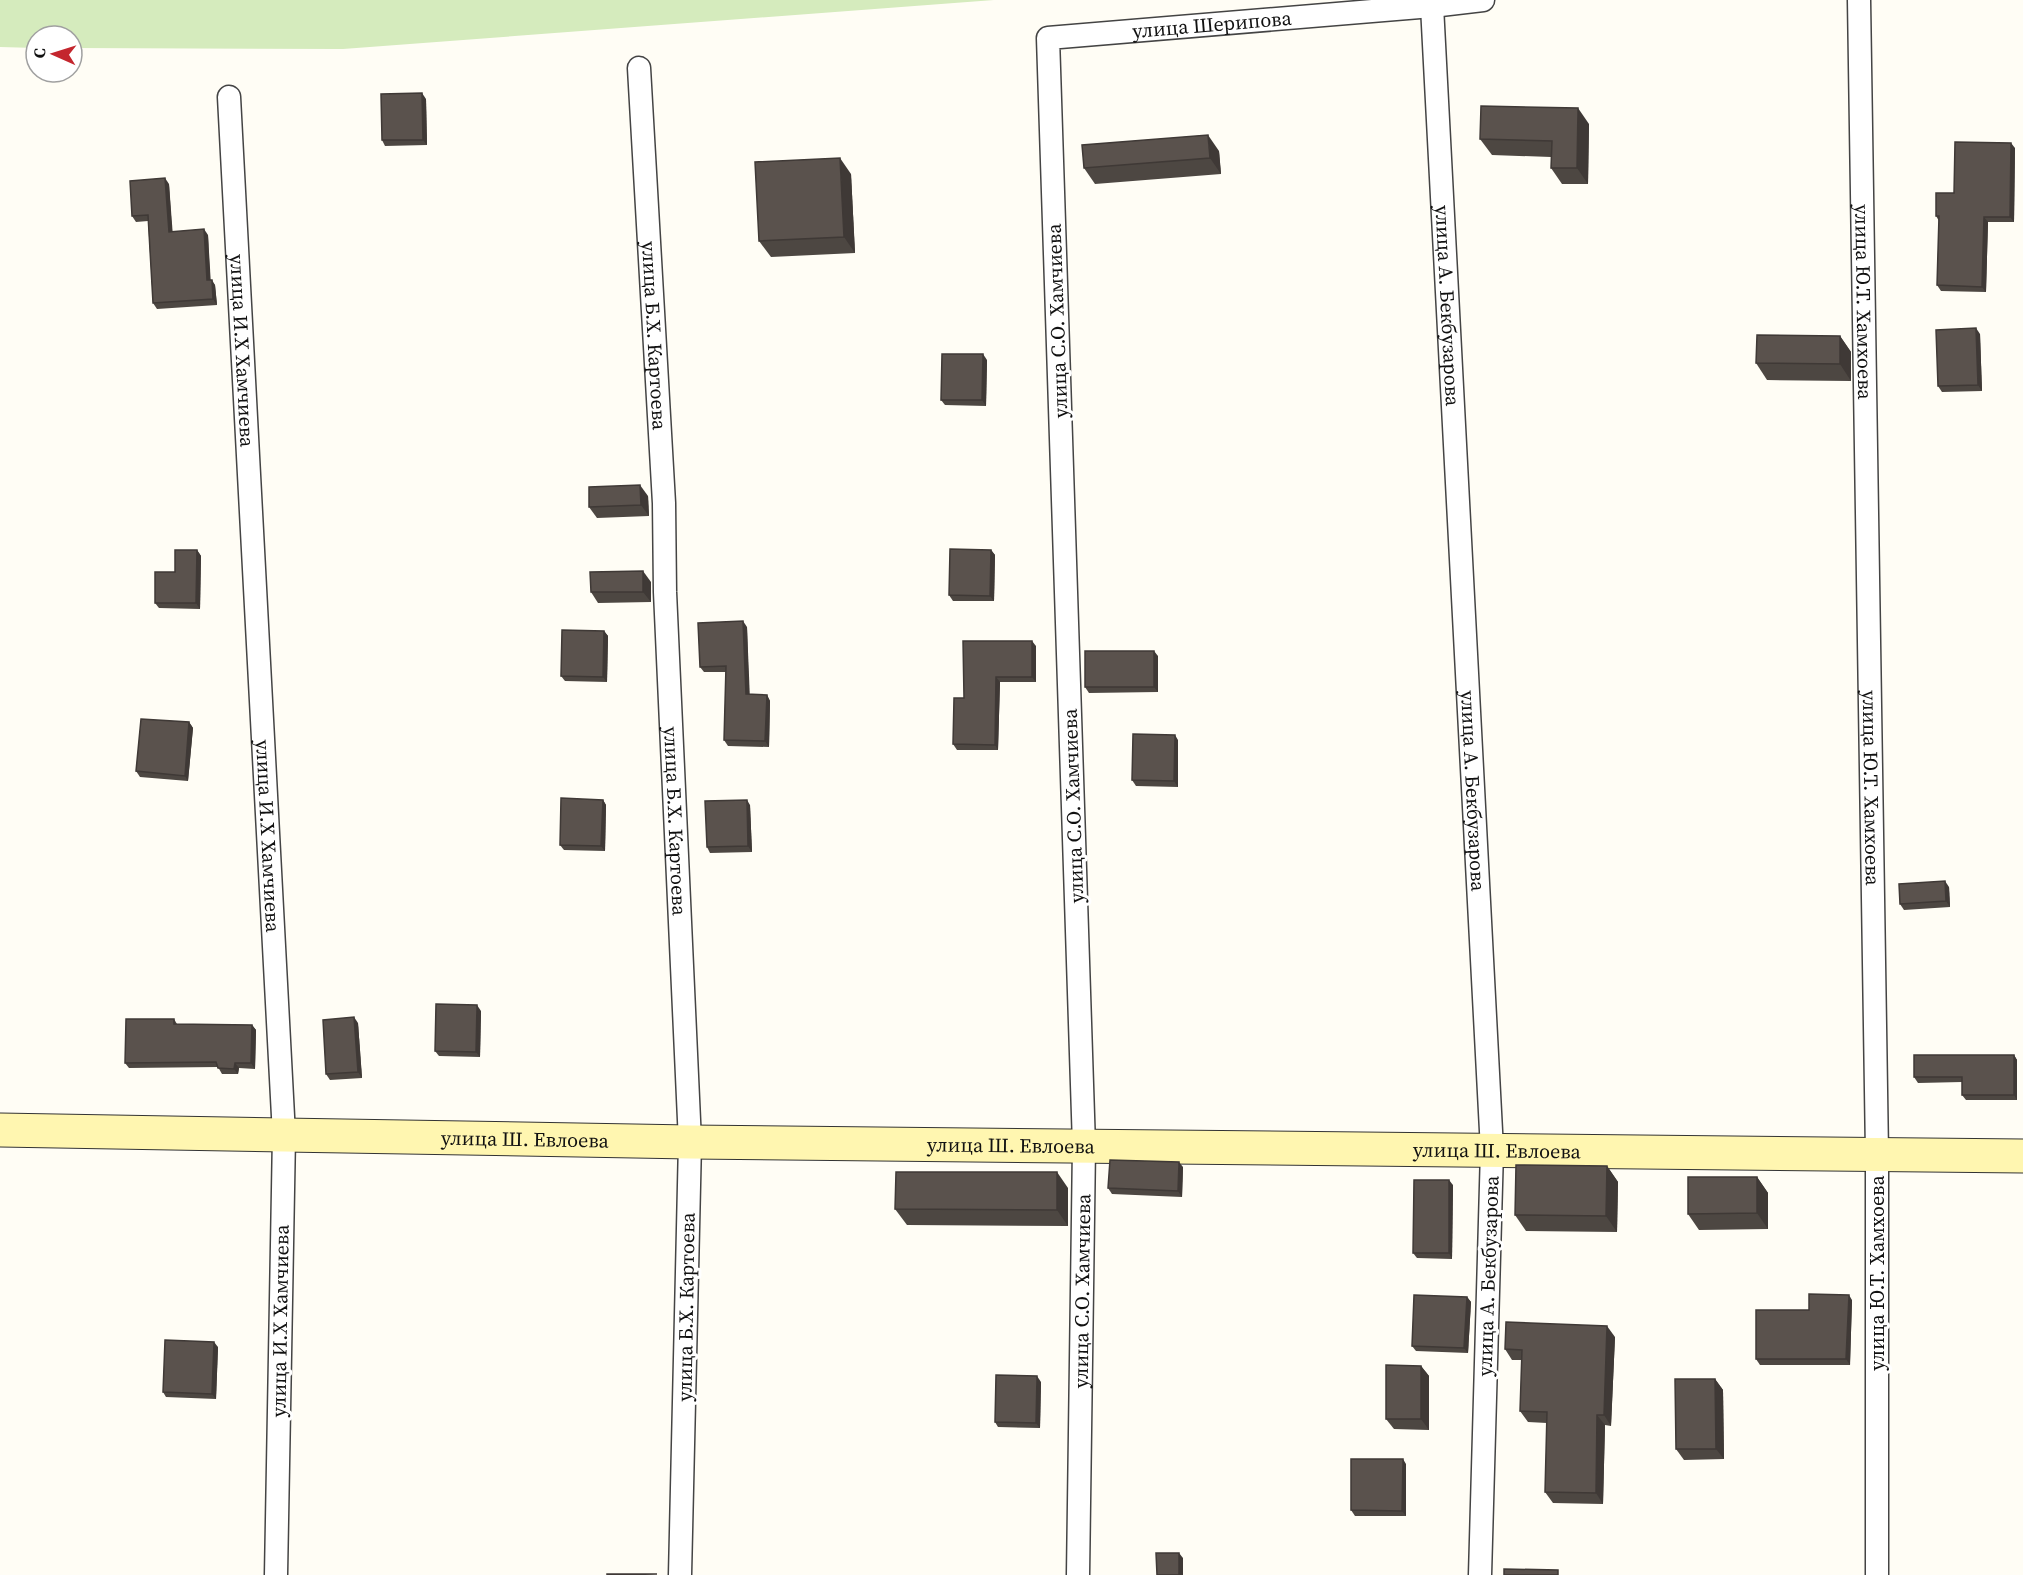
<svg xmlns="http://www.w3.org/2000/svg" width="2023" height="1575" font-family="'Source Serif 4',serif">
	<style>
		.green { fill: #d5ebbd }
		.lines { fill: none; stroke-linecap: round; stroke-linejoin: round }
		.street-casing { stroke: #444; stroke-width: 25 }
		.secondary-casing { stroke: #333; stroke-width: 35 }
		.street { stroke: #fff; stroke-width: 22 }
		.secondary { stroke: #fff6b0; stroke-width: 33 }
		.wall { fill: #4d4742 }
		.shaded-wall { fill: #3f3936 }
		.building { fill: #5a524d; stroke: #3f3936; stroke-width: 1.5 }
		.labels { text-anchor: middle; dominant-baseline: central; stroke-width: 6; stroke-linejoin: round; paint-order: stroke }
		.street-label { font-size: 20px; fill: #111; stroke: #fff }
	</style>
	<rect width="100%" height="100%" fill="#fffdf5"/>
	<path class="green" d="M 0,0 L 994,0 L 343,49 L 72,48 L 72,36 L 36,36 L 36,48 L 0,47 Z"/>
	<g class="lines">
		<defs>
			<g id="street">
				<path id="s1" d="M 1859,0 L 1877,1154 L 1877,1575"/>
				<path id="s2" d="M 1432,6 L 1492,1150 L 1480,1575"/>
				<path id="s3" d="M 639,68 L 664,503 L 665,592 L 690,1142 L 680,1575"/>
				<path id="s4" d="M 229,97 L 284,1135 L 276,1575"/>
				<path id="s5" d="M 1078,1575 L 1084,1146 L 1048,38 L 1432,6 L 1483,0"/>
			</g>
			<g id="secondary">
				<path id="s6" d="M 0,1130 L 690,1142 L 2023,1156"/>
			</g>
		</defs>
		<use href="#street" class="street-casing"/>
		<use href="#secondary" class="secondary-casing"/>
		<use href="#street" class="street"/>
		<use href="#secondary" class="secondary"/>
	</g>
	<g class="wall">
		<path d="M 426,99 L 427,145 L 385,146 L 382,140 Z"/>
		<path d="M 1589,124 L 1588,184 L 1562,184 L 1551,168 L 1551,157 L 1492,155 L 1480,139 Z"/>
		<path d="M 2015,148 L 2014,222 L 1988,222 L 1986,292 L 1941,291 L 1937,285 L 1939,221 L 1936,216 L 1954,193 Z"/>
		<path d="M 1219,151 L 1221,174 L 1095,184 L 1084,168 Z"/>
		<path d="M 851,174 L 855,253 L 771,257 L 759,241 Z"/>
		<path d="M 169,184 L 172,231 L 208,235 L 210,280 L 215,285 L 217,305 L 157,309 L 153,303 L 148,221 L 136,222 L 132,216 Z"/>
		<path d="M 1980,334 L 1982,391 L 1942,392 L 1938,386 Z"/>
		<path d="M 1840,336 L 1851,352 L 1851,381 L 1767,380 L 1756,363 Z"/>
		<path d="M 987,360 L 986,406 L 945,405 L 941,400 Z"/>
		<path d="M 648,496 L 649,516 L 597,518 L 589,507 Z"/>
		<path d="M 197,550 L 201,556 L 200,609 L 159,608 L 155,603 L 175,572 Z"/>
		<path d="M 991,550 L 995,555 L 994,601 L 953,601 L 949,595 Z"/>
		<path d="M 651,582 L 651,602 L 598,603 L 591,592 Z"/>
		<path d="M 747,627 L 749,695 L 767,695 L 770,701 L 769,747 L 728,746 L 724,740 L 726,672 L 704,672 L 700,667 Z"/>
		<path d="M 604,631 L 608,636 L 607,682 L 565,681 L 561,676 Z"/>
		<path d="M 1036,646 L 1036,682 L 1000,682 L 998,750 L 957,750 L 953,744 L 964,698 Z"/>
		<path d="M 1158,656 L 1158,692 L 1089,693 L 1085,687 Z"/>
		<path d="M 189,722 L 193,728 L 188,781 L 140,777 L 136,771 Z"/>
		<path d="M 1178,740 L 1178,787 L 1136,786 L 1132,780 Z"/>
		<path d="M 603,800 L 606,805 L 605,851 L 564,850 L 560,845 Z"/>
		<path d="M 750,805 L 752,852 L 710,853 L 707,847 Z"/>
		<path d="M 1949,887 L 1950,907 L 1904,910 L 1900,904 Z"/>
		<path d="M 481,1011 L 480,1057 L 439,1056 L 435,1051 Z"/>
		<path d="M 174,1019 L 177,1024 L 252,1025 L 256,1030 L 255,1069 L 239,1068 L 238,1074 L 222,1074 L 218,1067 L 129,1068 L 125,1063 Z"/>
		<path d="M 358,1023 L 362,1078 L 330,1080 L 326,1074 Z"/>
		<path d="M 2014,1055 L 2017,1060 L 2017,1100 L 1966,1100 L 1962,1095 L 1962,1082 L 1918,1083 L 1914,1077 Z"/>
		<path d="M 1607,1166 L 1618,1182 L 1617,1232 L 1526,1231 L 1515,1215 Z"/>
		<path d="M 1183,1167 L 1182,1197 L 1112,1194 L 1108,1188 Z"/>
		<path d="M 1757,1177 L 1768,1193 L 1768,1229 L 1699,1230 L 1688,1214 Z"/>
		<path d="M 1453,1185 L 1452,1259 L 1417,1258 L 1413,1253 Z"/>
		<path d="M 1068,1188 L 1068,1226 L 907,1225 L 895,1209 Z"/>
		<path d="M 1467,1297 L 1471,1302 L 1468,1353 L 1416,1351 L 1412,1346 Z"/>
		<path d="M 1852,1300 L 1850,1365 L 1760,1365 L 1756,1359 L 1809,1310 Z"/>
		<path d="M 1615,1337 L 1611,1426 L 1605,1425 L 1603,1504 L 1553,1503 L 1545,1492 L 1547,1423 L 1528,1422 L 1520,1411 L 1522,1360 L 1512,1360 L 1505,1349 Z"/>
		<path d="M 218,1347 L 216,1399 L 166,1397 L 163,1392 Z"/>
		<path d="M 1421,1366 L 1429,1376 L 1429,1430 L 1394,1429 L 1386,1419 Z"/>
		<path d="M 1715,1379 L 1723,1390 L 1724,1459 L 1684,1460 L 1676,1449 Z"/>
		<path d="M 1041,1382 L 1040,1428 L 998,1427 L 995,1422 Z"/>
		<path d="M 1406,1464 L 1406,1516 L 1355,1516 L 1351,1510 Z"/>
	</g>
	<g class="shaded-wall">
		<path d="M 422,93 L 426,99 L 427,145 L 423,140 Z"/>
		<path d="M 1578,108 L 1589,124 L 1588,184 L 1577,168 Z"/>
		<path d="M 1208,135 L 1219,151 L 1221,174 L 1210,158 Z"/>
		<path d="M 2011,143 L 2015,148 L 2014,222 L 2010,217 Z"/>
		<path d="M 840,158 L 851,174 L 855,253 L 844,237 Z"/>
		<path d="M 165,178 L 169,184 L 173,237 L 169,232 Z"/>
		<path d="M 1984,217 L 1988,222 L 1986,292 L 1982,287 Z"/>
		<path d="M 204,229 L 208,235 L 211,285 L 207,280 Z"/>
		<path d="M 212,280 L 215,285 L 217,305 L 213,299 Z"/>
		<path d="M 1976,328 L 1980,334 L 1982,391 L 1978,385 Z"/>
		<path d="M 1840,336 L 1851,352 L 1851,381 L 1840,364 Z"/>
		<path d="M 983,354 L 987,360 L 986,406 L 982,400 Z"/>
		<path d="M 640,485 L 648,496 L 649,516 L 641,505 Z"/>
		<path d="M 197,550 L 201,556 L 200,609 L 196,603 Z"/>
		<path d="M 991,550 L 995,555 L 994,601 L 990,596 Z"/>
		<path d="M 643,571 L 651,582 L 651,602 L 643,592 Z"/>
		<path d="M 743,621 L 747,627 L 750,700 L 746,694 Z"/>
		<path d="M 604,631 L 608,636 L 607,682 L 603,677 Z"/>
		<path d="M 1032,641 L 1036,646 L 1036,682 L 1032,677 Z"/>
		<path d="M 1154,651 L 1158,656 L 1158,692 L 1154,687 Z"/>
		<path d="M 996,677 L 1000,682 L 998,750 L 995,745 Z"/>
		<path d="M 767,695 L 770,701 L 769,747 L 765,741 Z"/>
		<path d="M 189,722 L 193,728 L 188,781 L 185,776 Z"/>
		<path d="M 1175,735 L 1178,740 L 1178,787 L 1174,781 Z"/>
		<path d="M 603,800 L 606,805 L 605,851 L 601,846 Z"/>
		<path d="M 747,800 L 750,805 L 752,852 L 748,846 Z"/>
		<path d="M 1945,881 L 1949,887 L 1950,907 L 1946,901 Z"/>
		<path d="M 477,1005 L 481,1011 L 480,1057 L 476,1052 Z"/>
		<path d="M 354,1017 L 358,1023 L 362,1078 L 358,1072 Z"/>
		<path d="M 252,1025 L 256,1030 L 255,1069 L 251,1063 Z"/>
		<path d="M 2014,1055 L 2017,1060 L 2017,1100 L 2014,1095 Z"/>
		<path d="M 235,1063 L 239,1068 L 238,1074 L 234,1069 Z"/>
		<path d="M 1179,1162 L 1183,1167 L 1182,1197 L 1178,1191 Z"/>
		<path d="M 1607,1166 L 1618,1182 L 1617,1232 L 1606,1216 Z"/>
		<path d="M 1057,1172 L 1068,1188 L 1068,1226 L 1057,1210 Z"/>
		<path d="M 1757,1177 L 1768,1193 L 1768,1229 L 1757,1213 Z"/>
		<path d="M 1449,1180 L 1453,1185 L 1452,1259 L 1449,1253 Z"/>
		<path d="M 1849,1295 L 1852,1300 L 1850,1365 L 1846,1359 Z"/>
		<path d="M 1467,1297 L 1471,1302 L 1468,1353 L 1464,1348 Z"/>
		<path d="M 1607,1326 L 1615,1337 L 1611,1426 L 1604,1415 Z"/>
		<path d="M 214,1342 L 218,1347 L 216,1399 L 212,1394 Z"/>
		<path d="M 1421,1366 L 1429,1376 L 1429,1430 L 1421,1419 Z"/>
		<path d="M 1037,1376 L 1041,1382 L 1040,1428 L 1036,1423 Z"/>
		<path d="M 1715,1379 L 1723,1390 L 1724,1459 L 1716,1449 Z"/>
		<path d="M 1597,1415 L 1605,1425 L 1603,1504 L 1596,1493 Z"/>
		<path d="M 1403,1459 L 1406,1464 L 1406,1516 L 1402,1511 Z"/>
		<path d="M 1179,1553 L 1183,1558 L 1183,1575 L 1179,1575 Z"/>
	</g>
	<g class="building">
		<path d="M 422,93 L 423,140 L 382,140 L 381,94 Z"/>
		<path d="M 1481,106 L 1578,108 L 1577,168 L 1551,168 L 1552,141 L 1480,139 Z"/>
		<path d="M 1208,135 L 1210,158 L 1084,168 L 1082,145 Z"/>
		<path d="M 1955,142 L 2011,143 L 2010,217 L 1984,217 L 1982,287 L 1937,285 L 1939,216 L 1936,216 L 1936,193 L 1954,193 Z"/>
		<path d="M 840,158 L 844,237 L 759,241 L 755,162 Z"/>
		<path d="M 165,178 L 169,232 L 204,229 L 207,280 L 212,280 L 213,299 L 153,303 L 148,215 L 132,216 L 130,181 Z"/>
		<path d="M 1976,328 L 1978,385 L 1938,386 L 1936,330 Z"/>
		<path d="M 1757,335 L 1840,336 L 1840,364 L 1756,363 Z"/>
		<path d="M 942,354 L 983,354 L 982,400 L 941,400 Z"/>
		<path d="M 640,485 L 641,505 L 589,507 L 589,487 Z"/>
		<path d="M 950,549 L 991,550 L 990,596 L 949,595 Z"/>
		<path d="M 175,550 L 197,550 L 196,603 L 155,603 L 155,572 L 175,572 Z"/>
		<path d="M 643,571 L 643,592 L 591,592 L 590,572 Z"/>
		<path d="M 743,621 L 746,694 L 767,695 L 765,741 L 724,740 L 726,666 L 700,667 L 698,623 Z"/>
		<path d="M 562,630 L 604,631 L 603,677 L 561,676 Z"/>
		<path d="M 963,641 L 1032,641 L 1032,677 L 996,677 L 995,745 L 953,744 L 954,698 L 964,698 Z"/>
		<rect x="1085" y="651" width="69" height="36"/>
		<path d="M 141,719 L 189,722 L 185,776 L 136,771 Z"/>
		<path d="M 1133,734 L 1175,735 L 1174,781 L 1132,780 Z"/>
		<path d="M 561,798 L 603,800 L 601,846 L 560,845 Z"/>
		<path d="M 747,800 L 748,846 L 707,847 L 705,801 Z"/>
		<path d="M 1945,881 L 1946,901 L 1900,904 L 1899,884 Z"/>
		<path d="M 436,1004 L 477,1005 L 476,1052 L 435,1051 Z"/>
		<path d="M 354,1017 L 358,1072 L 326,1074 L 323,1020 Z"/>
		<path d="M 126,1019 L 174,1019 L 174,1024 L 252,1025 L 251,1063 L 235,1063 L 234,1069 L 218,1068 L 216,1062 L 125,1063 Z"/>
		<path d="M 1914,1055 L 2014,1055 L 2014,1095 L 1962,1095 L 1962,1077 L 1914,1077 Z"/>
		<path d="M 1110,1160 L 1179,1162 L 1178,1191 L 1108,1188 Z"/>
		<path d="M 1516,1165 L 1607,1166 L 1606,1216 L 1515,1215 Z"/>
		<path d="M 896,1172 L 1057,1172 L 1057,1210 L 895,1209 Z"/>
		<path d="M 1688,1177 L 1757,1177 L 1757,1213 L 1688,1214 Z"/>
		<path d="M 1414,1180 L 1449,1180 L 1449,1253 L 1413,1253 Z"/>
		<path d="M 1809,1294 L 1849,1295 L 1846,1359 L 1756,1359 L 1756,1310 L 1809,1310 Z"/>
		<path d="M 1414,1295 L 1467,1297 L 1464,1348 L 1412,1346 Z"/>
		<path d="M 1506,1322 L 1607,1326 L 1604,1415 L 1597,1415 L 1596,1493 L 1545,1492 L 1547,1412 L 1520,1411 L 1522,1350 L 1505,1349 Z"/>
		<path d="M 165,1340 L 214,1342 L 212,1394 L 163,1392 Z"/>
		<path d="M 1386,1365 L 1421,1366 L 1421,1419 L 1386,1419 Z"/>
		<path d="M 996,1375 L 1037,1376 L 1036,1423 L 995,1422 Z"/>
		<path d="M 1675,1379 L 1715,1379 L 1716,1449 L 1676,1449 Z"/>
		<path d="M 1351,1459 L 1403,1459 L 1402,1511 L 1351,1510 Z"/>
		<path d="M 1156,1553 L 1179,1553 L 1179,1575 L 1157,1575 Z"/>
		<path d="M 1504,1569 L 1558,1570 L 1558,1575 L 1504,1575 Z"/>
		<path d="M 607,1574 L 657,1574 L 607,1575 Z"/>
	</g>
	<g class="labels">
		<g class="street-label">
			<text stroke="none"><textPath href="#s5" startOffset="1702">улица Шерипова</textPath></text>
			<text stroke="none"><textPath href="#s1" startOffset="302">улица Ю.Т. Хамхоева</textPath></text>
			<text stroke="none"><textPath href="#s2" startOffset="300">улица А. Бекбузарова</textPath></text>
			<text transform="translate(1057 321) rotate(-92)">улица С.О. Хамчиева</text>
			<text stroke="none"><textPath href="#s3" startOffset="268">улица Б.Х. Картоева</textPath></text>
			<text stroke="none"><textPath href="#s4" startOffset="254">улица И.Х Хамчиева</textPath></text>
			<text stroke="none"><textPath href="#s1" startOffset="788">улица Ю.Т. Хамхоева</textPath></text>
			<text stroke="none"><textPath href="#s2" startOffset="786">улица А. Бекбузарова</textPath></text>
			<text transform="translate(1073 806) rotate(-92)">улица С.О. Хамчиева</text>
			<text stroke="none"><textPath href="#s3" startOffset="754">улица Б.Х. Картоева</textPath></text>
			<text stroke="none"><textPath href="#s4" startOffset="740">улица И.Х Хамчиева</textPath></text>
			<text stroke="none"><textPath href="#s6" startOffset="525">улица Ш. Евлоева</textPath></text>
			<text stroke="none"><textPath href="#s6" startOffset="1011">улица Ш. Евлоева</textPath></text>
			<text stroke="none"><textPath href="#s6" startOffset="1497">улица Ш. Евлоева</textPath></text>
			<text transform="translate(1877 1273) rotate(-90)">улица Ю.Т. Хамхоева</text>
			<text transform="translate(1488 1276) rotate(-88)">улица А. Бекбузарова</text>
			<text stroke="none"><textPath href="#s5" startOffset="284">улица С.О. Хамчиева</textPath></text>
			<text transform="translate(686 1307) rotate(-89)">улица Б.Х. Картоева</text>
			<text transform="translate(280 1321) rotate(-89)">улица И.Х Хамчиева</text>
		</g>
	</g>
	<g transform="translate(54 54) rotate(273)"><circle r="28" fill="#ffffff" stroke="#a0a0a0" stroke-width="1.5"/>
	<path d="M0-4.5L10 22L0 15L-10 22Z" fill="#c4262e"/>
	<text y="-9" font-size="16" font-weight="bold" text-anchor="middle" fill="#111111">С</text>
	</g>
</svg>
